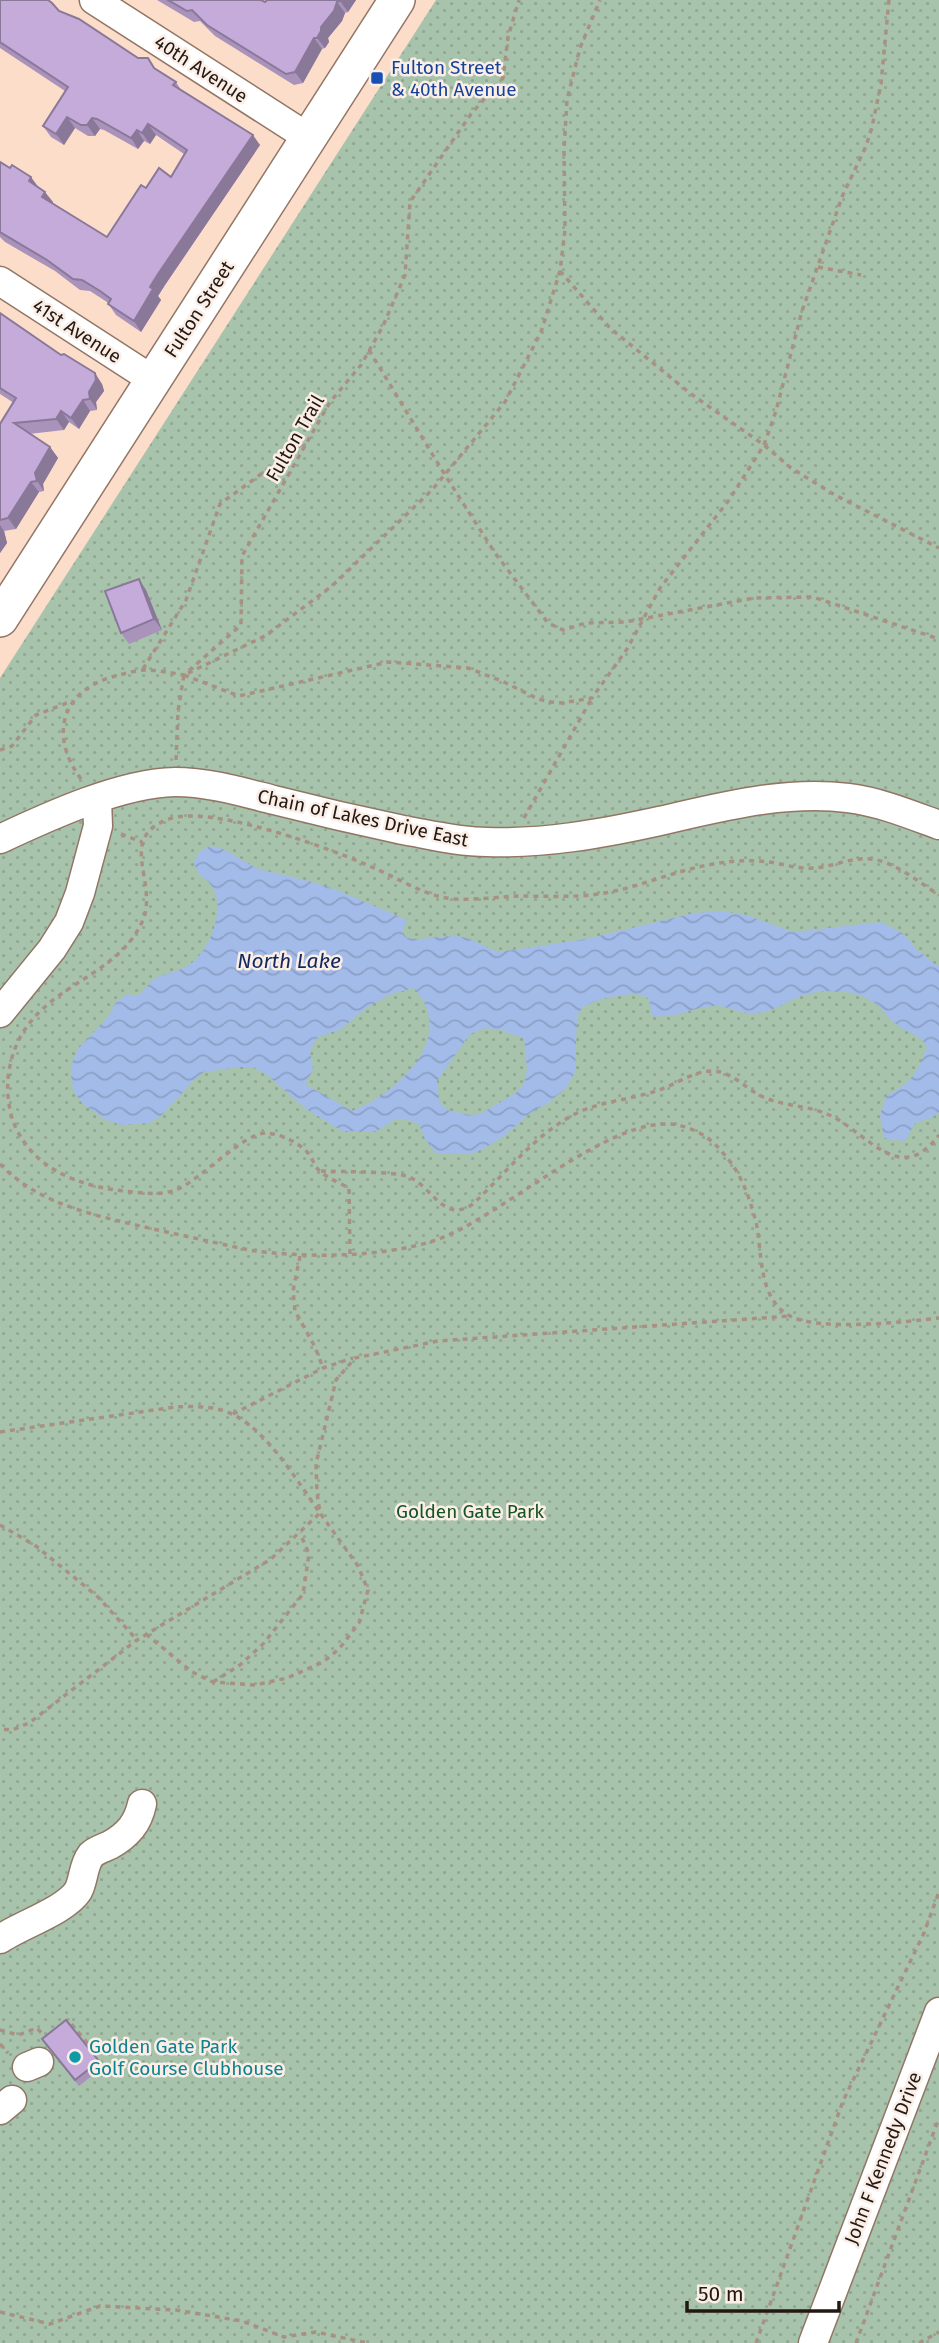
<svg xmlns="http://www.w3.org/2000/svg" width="939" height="2343" font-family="'Fira Sans',sans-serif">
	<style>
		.park { fill: url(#park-dots) }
		.water { fill: url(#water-waves); fill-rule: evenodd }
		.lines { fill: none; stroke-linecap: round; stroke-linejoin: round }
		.minor-casing { stroke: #917665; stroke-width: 31 }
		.major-casing { stroke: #917665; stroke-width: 38 }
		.path { stroke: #a89183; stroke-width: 3.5; stroke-dasharray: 5 5; stroke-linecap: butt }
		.minor { stroke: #fff; stroke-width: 28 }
		.major { stroke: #fff; stroke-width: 35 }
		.wall { fill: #a993bb }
		.shaded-wall { fill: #8a7899 }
		.building { fill: #c5abda; stroke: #8a7899; stroke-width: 2 }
		.transit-dot { fill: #1a4fb4; stroke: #fbeee7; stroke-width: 2.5 }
		.culture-dot { fill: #0f9aa8; stroke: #fbeee7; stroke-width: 2.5 }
		.labels { text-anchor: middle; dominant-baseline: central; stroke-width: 5; stroke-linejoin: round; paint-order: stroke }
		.transit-label { font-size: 19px; fill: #164399; stroke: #fbeee7; text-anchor: start }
		.street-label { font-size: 19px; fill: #231912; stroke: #fbeee7 }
		.park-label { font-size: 19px; fill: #155525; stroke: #fbeee7 }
		.culture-label { font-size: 19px; fill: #0d838f; stroke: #fbeee7; text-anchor: start }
		.water-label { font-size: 21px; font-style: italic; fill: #11295f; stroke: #fbeee7 }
	</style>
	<defs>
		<pattern id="park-dots" width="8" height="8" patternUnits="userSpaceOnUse" patternTransform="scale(1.75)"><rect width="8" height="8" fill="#a8c3ab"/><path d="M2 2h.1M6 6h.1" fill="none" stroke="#90a792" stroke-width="1.8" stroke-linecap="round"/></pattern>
		<pattern id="water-waves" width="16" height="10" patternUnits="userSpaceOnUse" patternTransform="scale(1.75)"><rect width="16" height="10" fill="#a3bbe9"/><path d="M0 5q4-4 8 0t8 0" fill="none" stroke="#8ca0c7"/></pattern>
	</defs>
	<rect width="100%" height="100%" fill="#fcddca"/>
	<path class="park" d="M 436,0 L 939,0 L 939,2343 L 0,2343 L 0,678 Z"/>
	<path class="water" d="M 211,846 L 221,848 L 258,869 L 309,881 L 337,890 L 407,920 L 402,932 L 407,938 C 422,941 436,936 451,936 C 470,935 482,947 499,952 L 586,939 L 694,913 L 720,911 L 746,915 L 793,932 L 881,922 L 904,934 L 916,949 L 936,965 L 939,965 L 939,1112 L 933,1117 L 915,1123 L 905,1141 L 884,1138 L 880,1115 L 887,1095 C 912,1083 918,1072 927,1046 C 916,1031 910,1035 897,1025 C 887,1018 881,1005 870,1000 C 849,988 818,989 796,998 C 783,1004 771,1012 756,1013 C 741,1015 729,1005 714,1006 C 691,1007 677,1019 651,1016 C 651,1011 651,1004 648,999 C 640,988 598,999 587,1005 C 581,1008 579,1012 577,1018 L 575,1072 L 566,1088 L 548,1103 L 530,1113 L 504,1136 L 483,1149 L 471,1154 L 436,1153 L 425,1139 L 419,1124 L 408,1120 L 394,1120 L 377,1131 L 342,1131 L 306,1109 L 266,1074 L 253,1067 L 239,1067 L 204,1072 L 194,1080 L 161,1116 L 149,1123 L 122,1125 L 106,1120 L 82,1103 L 74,1092 L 71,1075 L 72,1063 L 78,1049 L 107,1018 L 117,1001 L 128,994 C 144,1001 145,982 158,977 C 170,972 182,971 193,962 C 210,948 223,914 215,892 C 211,879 196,877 194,862 L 200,851 ZM 414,988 C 459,1037 398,1093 352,1111 L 305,1084 L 313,1070 L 310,1050 L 318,1037 L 341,1029 L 366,1008 L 391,994 ZM 485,1028 L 501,1030 L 524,1038 L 527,1069 L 524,1083 L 516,1093 L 480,1114 L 469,1115 L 447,1110 L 439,1101 L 437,1081 L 470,1034 Z"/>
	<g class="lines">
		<defs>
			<g id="minor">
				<path d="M 94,0 L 309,138"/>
				<path d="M 0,281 L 153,380"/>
				<path d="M 0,839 C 49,816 121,783 175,782 C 209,782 242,792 274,800 C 317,811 360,821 403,830 C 431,835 459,842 487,842 C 543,844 600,834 655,822 C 718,808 782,790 848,798 C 880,802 909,814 939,825"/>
				<path d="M 0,1013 L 52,949 L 69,922 L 80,893 L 98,826 L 97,800"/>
				<path d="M 0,1939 C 21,1925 66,1910 78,1891 C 84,1880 83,1865 91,1855 C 96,1850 104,1848 110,1845 C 128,1835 138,1823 142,1804"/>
				<path d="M 27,2067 L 39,2062"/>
				<path d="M 0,2110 L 12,2100"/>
				<path d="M 813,2343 L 939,2012"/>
			</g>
			<path id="major" d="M 0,619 L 397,0"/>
		</defs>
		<use href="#minor" class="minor-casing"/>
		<use href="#major" class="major-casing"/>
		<g class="path">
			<path d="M 818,267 L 861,275"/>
			<path d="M 560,271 L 610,328 L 691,394 L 764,445 L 791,468 L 835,495 L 939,548"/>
			<path d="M 369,350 L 445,475 L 495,553 L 548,623 L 563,630 L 586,623 L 625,622 L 754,598 L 813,597 L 939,639"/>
			<path d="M 143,669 L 186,600 L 220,504 L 305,442"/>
			<path d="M 184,675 L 239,696 L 388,662 L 468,668 L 504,682 L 538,699 L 551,702 L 562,703 L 592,698 L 627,649 L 660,588 L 729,500 L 764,445 L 776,411 L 802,311 L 842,197 L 866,146 L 872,127 L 881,84 L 889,0"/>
			<path d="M 0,750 L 12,746 L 36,715 L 72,701"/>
			<path d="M 176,760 L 178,711 L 184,675 L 265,636 L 332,586 L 432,490 L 505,402 L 541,332 L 560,271 L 565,230 L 564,149 L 567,100 L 580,48 L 600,0"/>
			<path d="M 81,779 C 47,733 63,688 119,675 C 127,673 137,670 146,670 C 158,670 171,673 184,675 L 241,625 L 242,556 L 330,402 L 361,365 L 383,326 L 405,275 L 410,202 L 471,114 L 503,78 L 508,37 L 519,0"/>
			<path d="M 524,818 L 592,698"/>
			<path d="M 121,834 L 142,842"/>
			<path d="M 0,1164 C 40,1206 99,1216 153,1229 C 185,1236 217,1243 249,1250 C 304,1258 379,1258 433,1241 C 500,1220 611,1112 678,1125 C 696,1129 711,1138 722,1152 C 741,1172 749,1196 756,1222 C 763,1254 757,1300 792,1317 C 823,1331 904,1322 939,1318"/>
			<path d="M 321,1171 C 339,1172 397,1171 409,1177 C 433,1187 443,1224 473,1204 C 505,1174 534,1136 573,1115 C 599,1101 631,1100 659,1090 C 677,1084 695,1070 714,1071 C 732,1072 745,1088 761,1096 C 781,1106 806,1105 827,1114 C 866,1130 899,1189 939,1135"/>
			<path d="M 350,1254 L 349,1188 C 340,1183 329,1179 321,1172 C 315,1168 313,1159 308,1153 C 298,1142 281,1134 266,1133 C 244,1133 203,1177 180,1188 C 166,1195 149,1194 133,1192 C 86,1188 36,1173 15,1126 C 8,1109 6,1089 9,1071 C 23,985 114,985 142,922 C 160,884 115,838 169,819 C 211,804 332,849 374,868 C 400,879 426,897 455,899 C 476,900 498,897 518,896 C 547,896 577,898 605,893 C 644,886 681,868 720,863 C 739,860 757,860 776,863 C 789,866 801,869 815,868 C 835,866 856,855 877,860 C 899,865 920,883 939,895"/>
			<path d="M 300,1256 L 293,1291 L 295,1311 L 315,1347 L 323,1368"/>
			<path d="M 233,1414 L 323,1368 L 353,1358"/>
			<path d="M 0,1432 L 175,1407 C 194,1406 217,1406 234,1415 C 269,1433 297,1481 320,1513 L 271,1559 L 137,1640 L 29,1723 L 12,1730 L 0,1729"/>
			<path d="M 0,1525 L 36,1546 L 98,1597 L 137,1640"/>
			<path d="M 146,1634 L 192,1672 L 213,1682 L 255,1685 L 287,1678 L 323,1662 L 339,1649 L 359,1623 L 368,1590 L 358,1566 L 320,1513 L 317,1493 L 316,1464 L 336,1380 L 355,1358 L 438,1341 L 790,1316"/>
			<path d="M 213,1682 L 240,1665 L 263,1644 L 303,1594 L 309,1554 L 300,1533"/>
			<path d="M 64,2022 L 68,2020 L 89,2045"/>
			<path d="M 0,2030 L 18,2035 L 37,2028 L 45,2037"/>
			<path d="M 0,2044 L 8,2053"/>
			<path d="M 0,2312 L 50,2324 L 100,2306 L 176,2310 L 242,2321 L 284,2337 L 316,2332 L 367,2343"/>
			<path d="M 756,2343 L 843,2101 L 924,1933 L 939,1892"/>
			<path d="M 856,2343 L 939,2118"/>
			<path d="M 919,2343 L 939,2332"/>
		</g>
		<use href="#minor" class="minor"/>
		<use href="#major" class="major"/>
	</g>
	<g class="wall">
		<path d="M 0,0 L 59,11 L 176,82 L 181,90 L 260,145 L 165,285 L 158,296 L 161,300 L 141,332 L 116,315 L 107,302 L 90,291 L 80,290 L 55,271 L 5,242 L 0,237 L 0,162 L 38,187 L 53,202 L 52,204 L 107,237 L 146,188 L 171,177 L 184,154 L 156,135 L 150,144 L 144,141 L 138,149 L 104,130 L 100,129 L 95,136 L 88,136 L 75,128 L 64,145 L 51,137 L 43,126 L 65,91 L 0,48 Z"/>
		<path d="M 157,0 L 261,0 L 265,2 L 356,0 L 348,12 L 345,13 L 342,21 L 328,38 L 329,42 L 325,48 L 322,49 L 303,83 L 294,85 L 215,36 L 200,21 L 194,22 Z"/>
		<path d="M 0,313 L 102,384 L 104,391 L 96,402 L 97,410 L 90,411 L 79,429 L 69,422 L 64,430 L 29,434 L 50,447 L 58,458 L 43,484 L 44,491 L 39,492 L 16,529 L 4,531 L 7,543 L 0,553 L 0,424 L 14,403 L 0,394 Z"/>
		<path d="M 146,590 L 162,630 L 129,644 L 121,633 Z"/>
		<path d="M 46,2044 L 99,2061 L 103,2067 L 79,2086 Z"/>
	</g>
	<g class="shaded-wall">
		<path d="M 341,0 L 356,0 L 348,12 L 340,1 Z"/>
		<path d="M 337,2 L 345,13 L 342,21 L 328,38 L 329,42 L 325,48 L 317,38 L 321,27 Z"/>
		<path d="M 314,38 L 322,49 L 303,83 L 295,72 Z"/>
		<path d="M 67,117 L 75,128 L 64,145 L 56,134 Z"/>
		<path d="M 92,118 L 100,129 L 95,136 L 87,125 Z"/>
		<path d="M 148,124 L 156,135 L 150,144 L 142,133 Z"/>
		<path d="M 137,130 L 144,141 L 138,149 L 131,138 Z"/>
		<path d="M 253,135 L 260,145 L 165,285 L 158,296 L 161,300 L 141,332 L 134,321 L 150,287 L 158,274 Z"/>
		<path d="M 31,177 L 39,188 L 29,181 Z"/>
		<path d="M 45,192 L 53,202 L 49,208 L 42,197 Z"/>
		<path d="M 95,373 L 102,384 L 104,391 L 96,402 L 97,410 L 90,399 L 89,392 Z"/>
		<path d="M 83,400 L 90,411 L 79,429 L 71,418 Z"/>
		<path d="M 61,411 L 69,422 L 64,430 L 56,419 Z"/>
		<path d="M 50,447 L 58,458 L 43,484 L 44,491 L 37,481 L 35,473 Z"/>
		<path d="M 31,482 L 39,492 L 16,529 L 8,518 Z"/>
		<path d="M 0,525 L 4,531 L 7,543 L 0,553 Z"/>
		<path d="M 139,579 L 146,590 L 162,630 L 154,619 Z"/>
	</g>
	<g class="building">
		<path d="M 0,0 L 48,0 L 52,3 L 59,11 L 79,19 L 138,58 L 148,58 L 154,68 L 176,82 L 173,85 L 253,135 L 158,274 L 150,287 L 153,289 L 134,321 L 108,304 L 111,299 L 100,291 L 82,280 L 73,279 L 47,260 L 0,232 L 0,162 L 10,168 L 12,165 L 31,177 L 29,181 L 45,192 L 42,197 L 107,237 L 141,185 L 146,188 L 159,168 L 171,177 L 187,150 L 148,124 L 142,133 L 137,130 L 131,138 L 97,119 L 92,118 L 87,125 L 81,125 L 67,117 L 56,134 L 43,126 L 68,87 L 0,42 Z"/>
		<path d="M 168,0 L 261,0 L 265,2 L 267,0 L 341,0 L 337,2 L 334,11 L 321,27 L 321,31 L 317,38 L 314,38 L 295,72 L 286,74 L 207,25 L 192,10 L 187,11 Z"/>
		<path d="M 0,313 L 61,355 L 64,354 L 95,373 L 96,380 L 89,392 L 90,399 L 83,400 L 71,418 L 61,411 L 56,419 L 14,423 L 50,447 L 35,473 L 37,481 L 31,482 L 8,518 L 0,520 L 0,424 L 16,398 L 0,388 Z"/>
		<path d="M 139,579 L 154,619 L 121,633 L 105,591 Z"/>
		<path d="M 66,2020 L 99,2061 L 75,2080 L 42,2039 Z"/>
	</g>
	<rect class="transit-dot" x="370" y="71" width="14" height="14" rx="3.5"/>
	<circle class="culture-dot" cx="75" cy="2057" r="7"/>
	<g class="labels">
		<g class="transit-label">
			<text x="391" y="67">Fulton Street<tspan x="391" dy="22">&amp; 40th Avenue</tspan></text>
		</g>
		<g class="street-label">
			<text transform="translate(201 69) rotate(33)">40th Avenue</text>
			<text transform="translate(199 309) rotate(-57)">Fulton Street</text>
			<text transform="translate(77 331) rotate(33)">41st Avenue</text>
			<text transform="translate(295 438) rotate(-60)">Fulton Trail</text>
			<text transform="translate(363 818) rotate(12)">Chain of Lakes Drive East</text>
			<text transform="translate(883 2158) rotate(-69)">John F Kennedy Drive</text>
		</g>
		<g class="park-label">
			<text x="470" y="1511">Golden Gate Park</text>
		</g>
		<g class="culture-label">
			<text x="89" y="2046">Golden Gate Park<tspan x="89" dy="22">Golf Course Clubhouse</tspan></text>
		</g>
		<g class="water-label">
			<text x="289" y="961">North Lake</text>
		</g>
	</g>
	<path d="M687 2301v10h152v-10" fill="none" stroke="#231912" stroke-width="3.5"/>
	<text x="698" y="2301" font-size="21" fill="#231912" stroke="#fbeee7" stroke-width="5" paint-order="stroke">50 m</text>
</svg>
